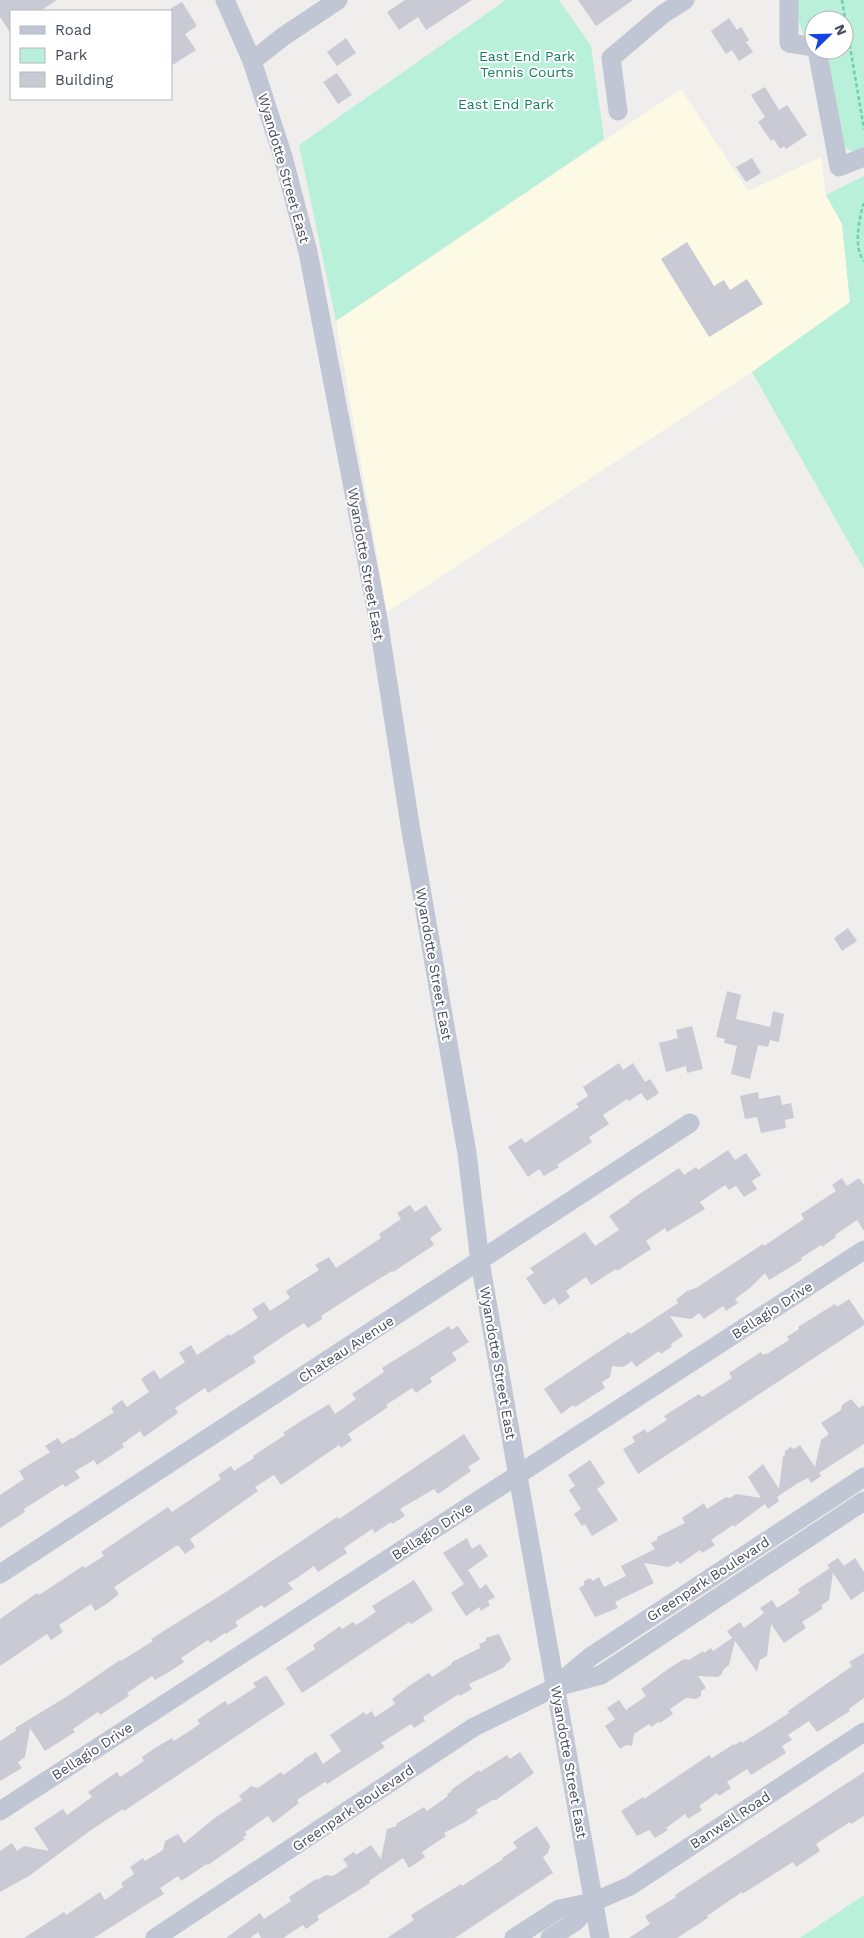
<svg xmlns="http://www.w3.org/2000/svg" width="864" height="1938" font-family="'Work Sans',sans-serif">
	<style>
		.commercial { fill: #fcfae4 }
		.green { fill: #b8f0d9 }
		.building { fill: #c9cad3 }
		.lines { fill: none; stroke-linecap: round; stroke-linejoin: round }
		.path { stroke: #6fcfb4; stroke-width: 2.5; stroke-dasharray: 4 2.5; stroke-linecap: butt }
		.minor { stroke: #c0c6d3; stroke-width: 19 }
		.labels { text-anchor: middle; dominant-baseline: central; stroke-width: 4; stroke-linejoin: round; paint-order: stroke }
		.park-label { font-size: 14px; fill: #137f5f; stroke: #fff }
		.street-label { font-size: 14px; fill: #454c5b; stroke: #fff }
	</style>
	<rect width="100%" height="100%" fill="#f0eded"/>
	<path class="commercial" d="M 681,89 L 748,191 L 821,157 L 826,195 L 842,224 L 850,302 L 752,372 L 387,612 L 336,321 Z"/>
	<g class="green">
		<path d="M 506,0 L 559,0 L 591,46 L 604,139 L 336,321 L 299,145 Z"/>
		<path d="M 792,0 L 864,0 L 864,148 L 853,152 L 843,146 L 821,50 L 844,50 L 844,20 L 814,20 L 814,44 L 806,44 Z"/>
		<path d="M 864,176 L 864,569 L 752,372 L 850,302 L 842,224 L 826,195 Z"/>
		<path d="M 864,1895 L 864,1938 L 800,1938 Z"/>
	</g>
	<g class="building">
		<path d="M 0,0 L 57,0 L 40,11 L 11,11 L 11,34 L 0,17 Z"/>
		<path d="M 405,0 L 472,0 L 426,30 L 418,17 L 399,30 L 387,12 Z"/>
		<path d="M 578,0 L 633,0 L 596,26 Z"/>
		<path d="M 182,2 L 197,26 L 185,34 L 196,50 L 171,66 L 171,8 Z"/>
		<path d="M 729,18 L 737,30 L 741,27 L 749,40 L 746,42 L 753,52 L 739,61 L 732,50 L 726,54 L 711,31 Z"/>
		<path d="M 346,38 L 356,53 L 337,66 L 327,52 Z"/>
		<path d="M 337,73 L 352,95 L 338,104 L 323,82 Z"/>
		<path d="M 765,87 L 779,110 L 787,105 L 807,135 L 786,149 L 784,146 L 780,149 L 774,139 L 771,141 L 758,122 L 765,117 L 751,95 Z"/>
		<path d="M 752,158 L 761,173 L 746,182 L 736,167 Z"/>
		<path d="M 687,242 L 714,286 L 724,280 L 730,290 L 747,279 L 763,304 L 709,337 L 661,259 Z"/>
		<path d="M 848,928 L 857,941 L 842,951 L 834,938 Z"/>
		<path d="M 727,991 L 741,995 L 736,1019 L 770,1027 L 773,1011 L 784,1014 L 779,1042 L 770,1040 L 768,1047 L 758,1045 L 750,1079 L 731,1074 L 737,1046 L 724,1043 L 725,1039 L 716,1037 Z"/>
		<path d="M 692,1026 L 703,1069 L 687,1073 L 686,1066 L 666,1072 L 659,1043 L 678,1038 L 676,1030 Z"/>
		<path d="M 619,1063 L 623,1070 L 633,1063 L 645,1082 L 650,1079 L 659,1093 L 647,1101 L 641,1093 L 629,1101 L 627,1099 L 603,1115 L 609,1124 L 589,1137 L 592,1142 L 557,1165 L 559,1167 L 544,1176 L 539,1169 L 528,1177 L 508,1147 L 522,1138 L 525,1143 L 579,1107 L 576,1104 L 588,1096 L 583,1087 Z"/>
		<path d="M 758,1092 L 759,1099 L 780,1095 L 782,1105 L 791,1103 L 794,1118 L 785,1120 L 786,1128 L 761,1133 L 757,1117 L 745,1119 L 740,1096 Z"/>
		<path d="M 728,1150 L 735,1160 L 746,1153 L 761,1175 L 752,1181 L 757,1189 L 744,1197 L 736,1186 L 729,1190 L 725,1185 L 700,1202 L 705,1209 L 667,1232 L 665,1228 L 646,1241 L 651,1249 L 617,1271 L 616,1269 L 591,1285 L 586,1277 L 566,1291 L 570,1297 L 559,1305 L 554,1298 L 544,1305 L 526,1278 L 534,1273 L 530,1268 L 585,1232 L 595,1246 L 619,1230 L 609,1216 L 630,1202 L 629,1201 L 679,1168 L 684,1175 L 696,1167 L 698,1170 Z"/>
		<path d="M 842,1178 L 847,1186 L 859,1178 L 864,1185 L 864,1231 L 857,1220 L 835,1235 L 836,1237 L 822,1247 L 821,1245 L 801,1258 L 802,1260 L 769,1280 L 765,1273 L 750,1288 L 735,1299 L 738,1303 L 726,1311 L 723,1306 L 704,1319 L 699,1313 L 691,1319 L 670,1316 L 683,1336 L 671,1344 L 672,1346 L 661,1354 L 659,1351 L 636,1367 L 632,1361 L 623,1367 L 612,1366 L 610,1377 L 602,1382 L 605,1388 L 575,1407 L 573,1405 L 561,1414 L 544,1389 L 597,1353 L 629,1332 L 631,1334 L 678,1303 L 676,1300 L 687,1291 L 696,1288 L 763,1244 L 764,1246 L 804,1219 L 801,1214 L 836,1191 L 832,1185 Z"/>
		<path d="M 410,1205 L 415,1212 L 426,1205 L 442,1230 L 430,1238 L 434,1245 L 393,1272 L 392,1271 L 358,1292 L 321,1316 L 322,1319 L 308,1328 L 304,1323 L 285,1335 L 253,1357 L 256,1362 L 208,1393 L 205,1388 L 175,1408 L 178,1413 L 144,1437 L 140,1431 L 122,1444 L 124,1447 L 97,1465 L 94,1460 L 75,1471 L 80,1478 L 65,1487 L 63,1484 L 24,1509 L 25,1512 L 0,1528 L 0,1495 L 24,1479 L 19,1471 L 50,1452 L 45,1446 L 58,1438 L 62,1444 L 71,1438 L 72,1439 L 114,1412 L 111,1408 L 122,1400 L 127,1407 L 149,1392 L 141,1379 L 154,1370 L 160,1379 L 185,1362 L 179,1353 L 191,1345 L 197,1355 L 229,1334 L 230,1336 L 258,1318 L 252,1309 L 264,1302 L 270,1311 L 290,1298 L 286,1291 L 319,1270 L 315,1265 L 329,1257 L 336,1268 L 381,1238 L 379,1234 L 401,1219 L 397,1213 Z"/>
		<path d="M 849,1299 L 864,1321 L 864,1325 L 638,1474 L 623,1449 L 635,1442 L 632,1437 L 645,1429 L 647,1433 L 667,1420 L 664,1416 L 699,1394 L 702,1397 L 732,1378 L 729,1373 L 761,1352 L 763,1355 L 766,1353 L 767,1354 L 789,1340 L 787,1337 L 799,1329 L 798,1327 L 835,1304 L 837,1307 Z"/>
		<path d="M 449,1326 L 451,1330 L 458,1326 L 469,1342 L 452,1353 L 457,1360 L 430,1378 L 432,1382 L 416,1393 L 412,1388 L 386,1405 L 388,1407 L 348,1434 L 352,1440 L 341,1448 L 339,1445 L 281,1485 L 274,1475 L 255,1487 L 258,1491 L 190,1539 L 195,1547 L 185,1554 L 179,1546 L 176,1546 L 114,1587 L 119,1594 L 108,1603 L 95,1611 L 91,1604 L 59,1625 L 63,1632 L 51,1640 L 47,1634 L 0,1666 L 0,1619 L 37,1593 L 39,1595 L 83,1566 L 85,1568 L 104,1556 L 101,1552 L 168,1507 L 172,1512 L 221,1479 L 218,1475 L 231,1466 L 234,1471 L 254,1458 L 253,1456 L 285,1435 L 283,1433 L 301,1421 L 329,1404 L 335,1414 L 356,1399 L 352,1394 L 384,1372 L 382,1368 Z"/>
		<path d="M 851,1399 L 859,1408 L 864,1405 L 864,1444 L 819,1473 L 821,1476 L 811,1483 L 808,1478 L 798,1483 L 777,1497 L 779,1501 L 768,1509 L 765,1504 L 734,1527 L 733,1525 L 711,1540 L 715,1545 L 702,1553 L 700,1550 L 680,1564 L 678,1561 L 669,1567 L 644,1563 L 654,1583 L 615,1602 L 618,1608 L 595,1617 L 579,1588 L 584,1585 L 584,1581 L 590,1578 L 593,1581 L 599,1577 L 604,1587 L 626,1576 L 621,1566 L 655,1549 L 651,1543 L 657,1540 L 657,1537 L 685,1523 L 682,1518 L 704,1503 L 707,1509 L 726,1497 L 730,1498 L 736,1494 L 761,1498 L 748,1477 L 763,1464 L 779,1489 L 783,1456 L 785,1455 L 785,1451 L 791,1447 L 794,1449 L 800,1445 L 815,1467 L 821,1440 L 829,1434 L 821,1423 L 841,1410 L 842,1405 Z"/>
		<path d="M 464,1434 L 480,1459 L 468,1467 L 471,1471 L 438,1494 L 434,1489 L 400,1509 L 405,1516 L 392,1524 L 391,1522 L 375,1533 L 372,1529 L 344,1548 L 347,1553 L 318,1572 L 314,1566 L 297,1578 L 288,1583 L 293,1589 L 264,1608 L 262,1605 L 235,1622 L 238,1626 L 226,1634 L 225,1633 L 210,1643 L 208,1640 L 181,1658 L 184,1662 L 172,1670 L 155,1680 L 152,1676 L 127,1693 L 129,1696 L 100,1715 L 98,1712 L 73,1729 L 75,1732 L 45,1751 L 30,1728 L 25,1757 L 18,1762 L 22,1768 L 0,1781 L 0,1741 L 17,1730 L 15,1728 L 66,1697 L 120,1660 L 121,1661 L 153,1641 L 151,1639 L 229,1590 L 337,1517 L 339,1519 Z"/>
		<path d="M 590,1460 L 605,1483 L 597,1489 L 618,1520 L 592,1536 L 585,1524 L 582,1526 L 574,1514 L 581,1509 L 569,1490 L 575,1486 L 568,1475 Z"/>
		<path d="M 467,1538 L 472,1549 L 480,1544 L 488,1556 L 468,1570 L 480,1589 L 486,1584 L 495,1597 L 488,1601 L 490,1605 L 481,1611 L 479,1607 L 466,1616 L 451,1593 L 464,1584 L 443,1553 Z"/>
		<path d="M 838,1558 L 844,1566 L 855,1558 L 864,1572 L 864,1591 L 851,1600 L 833,1573 L 829,1600 L 822,1605 L 822,1609 L 802,1622 L 806,1628 L 784,1643 L 771,1624 L 767,1656 L 760,1660 L 757,1672 L 735,1641 L 729,1665 L 723,1670 L 722,1674 L 718,1677 L 698,1676 L 706,1688 L 701,1691 L 701,1696 L 696,1699 L 686,1698 L 670,1709 L 673,1714 L 660,1723 L 658,1722 L 651,1727 L 649,1724 L 634,1734 L 632,1746 L 626,1745 L 620,1749 L 605,1726 L 615,1719 L 607,1708 L 619,1700 L 626,1710 L 646,1696 L 641,1689 L 668,1669 L 684,1659 L 689,1660 L 703,1651 L 704,1653 L 711,1648 L 713,1651 L 732,1638 L 727,1631 L 740,1622 L 744,1628 L 764,1613 L 760,1608 L 772,1600 L 777,1608 L 800,1593 L 798,1589 L 830,1568 L 827,1565 Z"/>
		<path d="M 414,1580 L 433,1610 L 411,1624 L 409,1622 L 302,1693 L 286,1668 L 315,1649 L 313,1645 L 340,1626 L 342,1629 L 353,1622 L 356,1625 L 376,1612 L 372,1606 Z"/>
		<path d="M 499,1634 L 511,1659 L 503,1668 L 469,1684 L 472,1689 L 460,1696 L 459,1694 L 423,1717 L 425,1721 L 414,1728 L 411,1724 L 381,1743 L 385,1747 L 327,1784 L 325,1782 L 297,1800 L 299,1803 L 273,1823 L 268,1816 L 245,1832 L 247,1835 L 243,1837 L 245,1839 L 208,1865 L 207,1864 L 181,1881 L 178,1876 L 160,1888 L 164,1894 L 152,1901 L 94,1938 L 24,1938 L 64,1912 L 66,1915 L 100,1892 L 105,1900 L 123,1887 L 121,1883 L 134,1874 L 130,1867 L 143,1858 L 145,1861 L 163,1850 L 165,1841 L 178,1834 L 184,1843 L 216,1817 L 242,1800 L 239,1796 L 251,1786 L 258,1788 L 281,1772 L 283,1775 L 303,1761 L 304,1759 L 316,1752 L 323,1764 L 341,1751 L 330,1735 L 364,1712 L 366,1715 L 372,1711 L 375,1717 L 395,1704 L 392,1699 L 409,1686 L 429,1673 L 432,1677 L 452,1664 L 452,1662 L 480,1648 L 479,1644 L 486,1641 L 486,1638 Z"/>
		<path d="M 864,1653 L 864,1698 L 849,1709 L 850,1711 L 817,1732 L 809,1721 L 788,1735 L 792,1740 L 782,1746 L 786,1753 L 751,1775 L 747,1769 L 727,1782 L 731,1788 L 719,1796 L 717,1793 L 699,1806 L 702,1810 L 688,1819 L 685,1814 L 666,1828 L 668,1830 L 655,1838 L 649,1830 L 637,1836 L 621,1811 L 643,1797 L 644,1799 L 709,1755 L 712,1758 L 734,1744 L 735,1745 L 741,1741 L 742,1743 L 789,1713 L 788,1711 L 852,1666 L 849,1662 Z"/>
		<path d="M 265,1676 L 267,1676 L 285,1704 L 124,1811 L 123,1809 L 91,1830 L 29,1876 L 0,1892 L 0,1851 L 12,1843 L 17,1851 L 24,1846 L 49,1851 L 34,1828 L 63,1809 L 67,1815 L 92,1797 L 88,1792 L 117,1772 L 120,1777 L 144,1761 L 142,1757 L 155,1748 L 172,1738 L 174,1741 L 200,1724 L 197,1720 L 225,1701 L 228,1705 L 256,1687 L 253,1683 Z"/>
		<path d="M 520,1752 L 534,1773 L 496,1800 L 493,1800 L 476,1810 L 478,1813 L 465,1822 L 444,1833 L 446,1836 L 422,1852 L 425,1857 L 409,1868 L 403,1858 L 369,1881 L 370,1883 L 317,1916 L 319,1920 L 306,1929 L 303,1925 L 283,1938 L 261,1938 L 258,1932 L 250,1938 L 226,1938 L 260,1913 L 264,1919 L 291,1901 L 289,1897 L 316,1879 L 317,1880 L 326,1875 L 333,1876 L 348,1866 L 343,1859 L 354,1852 L 356,1855 L 371,1845 L 381,1859 L 387,1829 L 397,1826 L 396,1824 L 424,1807 L 427,1811 L 448,1796 L 447,1794 L 452,1791 L 451,1790 L 479,1770 L 480,1772 L 507,1755 L 510,1759 Z"/>
		<path d="M 864,1772 L 864,1816 L 851,1824 L 850,1822 L 816,1844 L 820,1851 L 796,1867 L 793,1862 L 742,1894 L 742,1892 L 707,1916 L 708,1918 L 677,1938 L 629,1938 L 650,1924 L 645,1916 L 676,1897 L 675,1895 Z"/>
		<path d="M 537,1826 L 550,1846 L 548,1853 L 543,1857 L 553,1873 L 455,1938 L 387,1938 L 414,1920 L 411,1915 L 461,1884 L 462,1886 L 503,1859 L 502,1858 L 517,1848 L 513,1842 Z"/>
	</g>
	<g class="lines">
		<g class="path">
			<path d="M 842,0 L 864,129"/>
			<path d="M 864,203 C 859,218 853,248 864,261"/>
		</g>
		<g class="minor">
			<path d="M 225,0 L 252,61 L 283,157 L 308,252 L 378,619 L 410,825 L 467,1153 L 480,1262 L 600,1938"/>
			<path d="M 789,0 L 789,43 L 814,47"/>
			<path d="M 817,50 L 839,167 L 864,157"/>
			<path d="M 252,61 L 284,36 L 338,0"/>
			<path d="M 618,111 L 611,58 L 663,14 L 685,0"/>
			<path d="M 0,1574 L 690,1123"/>
			<path d="M 558,1684 L 590,1657 L 864,1477"/>
			<path d="M 0,1811 L 864,1250"/>
			<path d="M 155,1938 L 474,1727 L 556,1687 L 601,1675 L 864,1501"/>
			<path d="M 514,1938 L 559,1909 L 593,1902 L 630,1886 L 864,1732"/>
			<path d="M 550,1938 L 576,1921 L 593,1902"/>
		</g>
	</g>
	<g class="labels">
		<g class="park-label">
			<text x="527" y="56">East End Park<tspan x="527" dy="16">Tennis Courts</tspan></text>
			<text x="506" y="104">East End Park</text>
		</g>
		<g class="street-label">
			<text transform="translate(284 168) rotate(74)">Wyandotte Street East</text>
			<text transform="translate(366 564) rotate(80)">Wyandotte Street East</text>
			<text transform="translate(434 964) rotate(80)">Wyandotte Street East</text>
			<text transform="translate(772 1310) rotate(-33)">Bellagio Drive</text>
			<text transform="translate(346 1349) rotate(-33)">Chateau Avenue</text>
			<text transform="translate(498 1363) rotate(80)">Wyandotte Street East</text>
			<text transform="translate(432 1531) rotate(-33)">Bellagio Drive</text>
			<text transform="translate(708 1579) rotate(-33)">Greenpark Boulevard</text>
			<text transform="translate(92 1751) rotate(-33)">Bellagio Drive</text>
			<text transform="translate(569 1762) rotate(80)">Wyandotte Street East</text>
			<text transform="translate(353 1808) rotate(-34)">Greenpark Boulevard</text>
			<text transform="translate(730 1820) rotate(-33)">Banwell Road</text>
		</g>
	</g>
	<rect x="10" y="10" width="162" height="90" fill="#ffffff" stroke="#b5b7bd"/>
	<rect x="20" y="26" width="25" height="8" fill="#c0c6d3" stroke="#b5b7bd"/>
	<text x="55" y="35" font-size="15" fill="#454c5b">Road</text>
	<rect x="20" y="48" width="25" height="15" fill="#b8f0d9" stroke="#b5b7bd"/>
	<text x="55" y="60" font-size="15" fill="#454c5b">Park</text>
	<rect x="20" y="72" width="25" height="15" fill="#c9cad3" stroke="#b5b7bd"/>
	<text x="55" y="85" font-size="15" fill="#454c5b">Building</text>
	<g transform="translate(829 35) rotate(67)"><circle r="24" fill="#ffffff" stroke="#b5b7bd"/>
	<path d="M0-4L9 19L0 12L-9 19Z" fill="#1143e5"/>
	<text y="-8" font-size="14" font-weight="bold" text-anchor="middle" fill="#454c5b">N</text>
	</g>
</svg>
